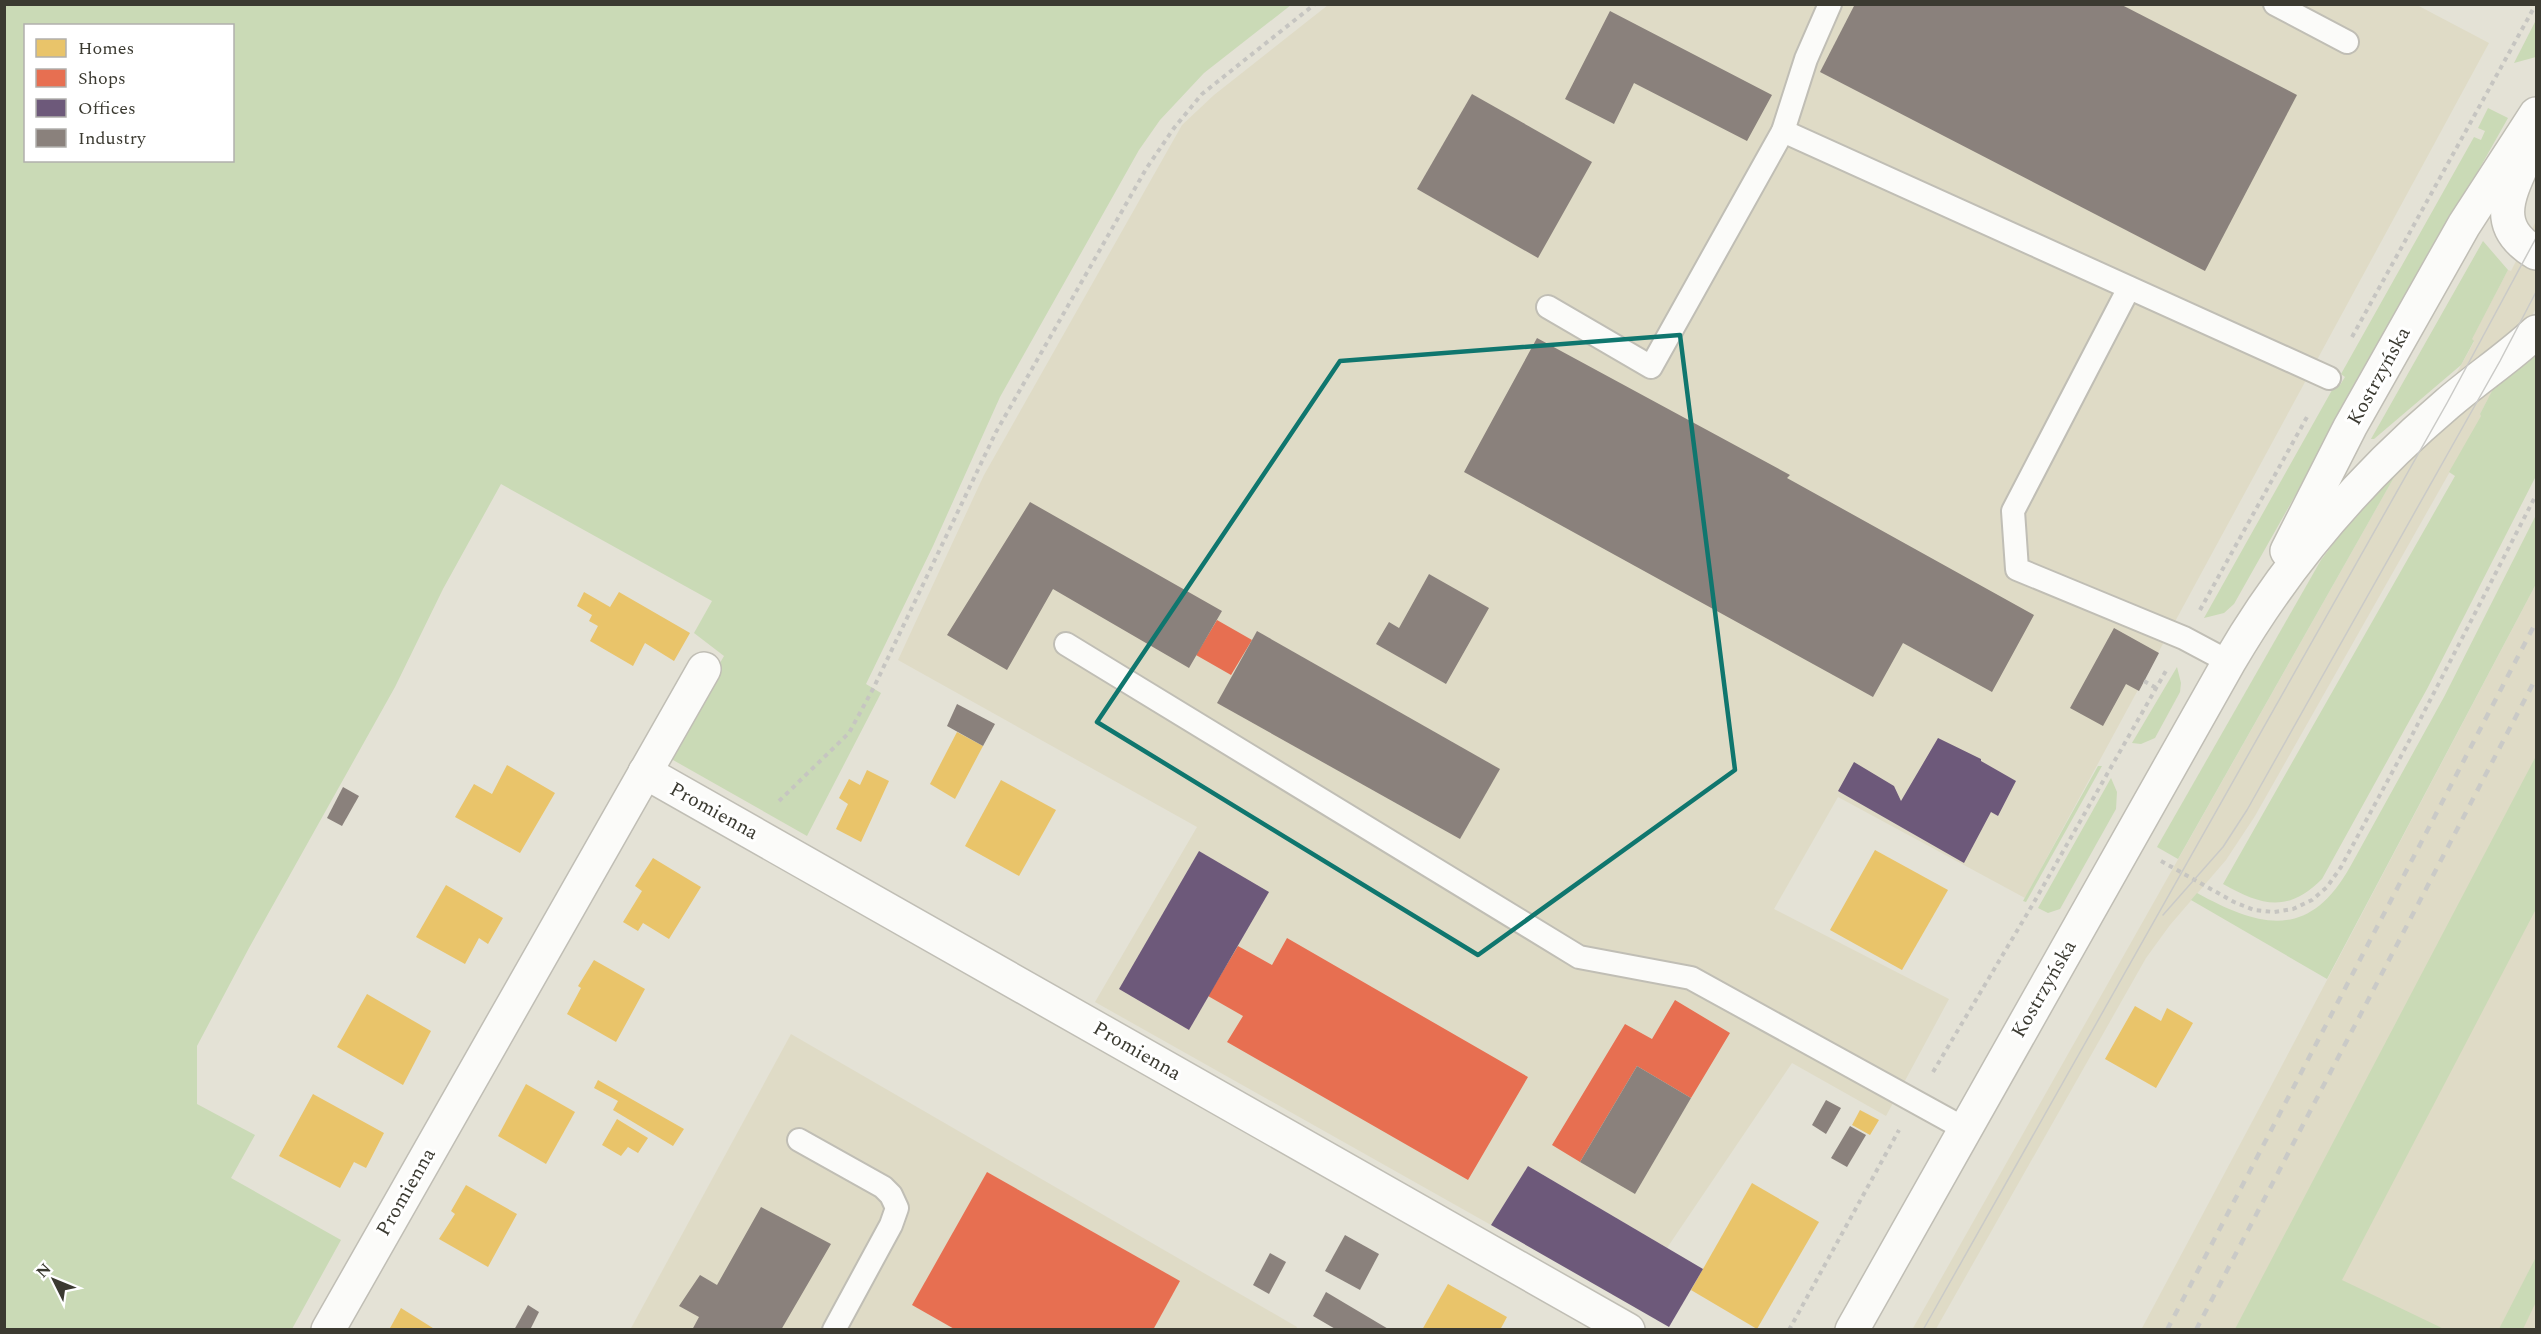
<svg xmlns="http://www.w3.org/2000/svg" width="2541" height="1334" font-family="Spectral,serif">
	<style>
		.built { fill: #dfdbc6 }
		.green { fill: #cadab6; fill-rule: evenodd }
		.homes { fill: #e9c46a }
		.shops { fill: #e76f51 }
		.offices { fill: #6d597a }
		.industry { fill: #8a817c }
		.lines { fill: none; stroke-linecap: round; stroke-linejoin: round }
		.lane-casing { stroke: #c0beb5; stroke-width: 26 }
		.street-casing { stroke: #c0beb5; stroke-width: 36 }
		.secondary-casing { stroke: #c0beb5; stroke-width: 36 }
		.path { stroke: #c6c5c1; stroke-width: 4; stroke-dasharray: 4.5 4.5; stroke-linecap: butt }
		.lane { stroke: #fbfbf9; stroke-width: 22 }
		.street { stroke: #fbfbf9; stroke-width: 33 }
		.secondary { stroke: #fbfbf9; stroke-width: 33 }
		.tram { stroke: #cacac7; stroke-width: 1.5 }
		.rail { stroke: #cacac7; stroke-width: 4.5; stroke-dasharray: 8 8; stroke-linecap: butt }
		.marked { fill: none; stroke: #0f766e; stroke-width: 4.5; stroke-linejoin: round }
		.labels { text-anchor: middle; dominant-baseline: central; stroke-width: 6; stroke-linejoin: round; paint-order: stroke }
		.street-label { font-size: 20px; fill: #3b3a31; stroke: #fff }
	</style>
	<rect width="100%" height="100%" fill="#e4e2d6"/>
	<g class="built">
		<path d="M 2415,4 L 2489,43 L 2025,898 L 1838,797 L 1774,909 L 1949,999 L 1886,1116 L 1792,1063 L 1667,1248 L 1528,1166 L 1491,1225 L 1095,1002 L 1197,827 L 898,660 L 984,475 L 1182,125 L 1214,95 L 1328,5 Z"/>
		<path d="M 2536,221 L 2536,308 L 2480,414 L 2482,415 L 2255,816 L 2226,860 L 2170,925 L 2146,958 L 1936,1329 L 1912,1330 L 2401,465 L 2409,458 L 2474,342 L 2471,340 L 2508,270 L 2511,271 Z"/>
		<path d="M 2536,584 L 2536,1329 L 2141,1330 L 2269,1090 Z"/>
		<path d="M 791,1034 L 1297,1327 L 1296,1330 L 630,1330 Z"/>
	</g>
	<g class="green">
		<path d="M 5,5 L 1291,5 L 1204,73 L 1160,120 L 1139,150 L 1000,397 L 933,546 L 866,684 L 881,693 L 807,836 L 666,756 L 724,656 L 694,633 L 712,601 L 501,484 L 443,589 L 395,687 L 249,948 L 197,1046 L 197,1104 L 255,1135 L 231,1178 L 341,1240 L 292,1329 L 5,1330 ZM 26,26 L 232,26 L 232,160 L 26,160 Z"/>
		<path d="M 2536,20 L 2536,57 L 2514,63 Z"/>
		<path d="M 2488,108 L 2508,118 L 2234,604 L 2224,613 L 2204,618 L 2336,383 L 2340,385 L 2345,377 L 2341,374 L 2474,137 L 2481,140 L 2485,131 L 2478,128 Z"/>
		<path d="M 2483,241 L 2508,270 L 2472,339 L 2474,341 L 2461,365 L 2374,439 L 2371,439 Z"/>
		<path d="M 2536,355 L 2536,476 L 2427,689 L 2322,879 C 2288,913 2262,906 2223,884 L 2455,476 L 2449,472 L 2481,416 L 2480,414 L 2493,389 Z"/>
		<path d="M 2401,465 L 2178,859 L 2157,847 L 2321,560 L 2351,520 Z"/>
		<path d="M 2536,515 L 2536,584 L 2327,979 L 2191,900 L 2197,893 C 2261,928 2309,940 2350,867 L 2444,697 Z"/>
		<path d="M 2177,667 L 2181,683 L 2180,692 L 2155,738 L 2141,744 L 2132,743 Z"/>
		<path d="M 2536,756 L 2536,909 L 2342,1280 L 2444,1329 L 2235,1329 Z"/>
		<path d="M 2098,766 L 2102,766 L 2026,902 L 2023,901 Z"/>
		<path d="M 2111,778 L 2117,792 L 2116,809 L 2060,909 L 2048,913 L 2038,908 Z"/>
		<path d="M 2536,1257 L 2536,1302 L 2523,1329 L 2499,1329 Z"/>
	</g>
	<g class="homes">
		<path d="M 584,592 L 610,607 L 619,592 L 690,633 L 674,661 L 645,643 L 633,666 L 590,641 L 598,626 L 589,621 L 592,615 L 577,606 Z"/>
		<path d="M 957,732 L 983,746 L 955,799 L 930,784 Z"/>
		<path d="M 507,765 L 555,793 L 520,853 L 455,817 L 474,784 L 492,794 Z"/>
		<path d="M 867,770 L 889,781 L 861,842 L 836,829 L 848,804 L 839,798 L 849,779 L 860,785 Z"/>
		<path d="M 1001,780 L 1056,810 L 1019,876 L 965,846 Z"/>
		<path d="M 1875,850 L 1948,890 L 1902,970 L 1830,930 Z"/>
		<path d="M 653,858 L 701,887 L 669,939 L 643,923 L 638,931 L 623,922 L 642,891 L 635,886 Z"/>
		<path d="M 446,885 L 503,918 L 488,944 L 479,938 L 465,964 L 416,937 Z"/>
		<path d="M 594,960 L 645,989 L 616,1042 L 567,1014 L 581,988 L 578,986 Z"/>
		<path d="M 367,994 L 431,1031 L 403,1085 L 337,1047 Z"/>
		<path d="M 2135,1006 L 2161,1021 L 2167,1008 L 2193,1023 L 2156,1088 L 2105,1059 Z"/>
		<path d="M 598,1080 L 684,1129 L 673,1146 L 613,1110 L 618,1101 L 594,1088 Z"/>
		<path d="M 526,1084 L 575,1112 L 546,1164 L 498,1136 Z"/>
		<path d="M 313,1094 L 384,1133 L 366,1168 L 354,1162 L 340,1188 L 279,1156 Z"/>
		<path d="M 1860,1110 L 1879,1120 L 1870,1135 L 1852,1125 Z"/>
		<path d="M 617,1119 L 648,1138 L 638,1153 L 628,1147 L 621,1156 L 602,1145 Z"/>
		<path d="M 1752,1183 L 1819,1222 L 1757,1329 L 1691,1290 Z"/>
		<path d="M 466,1185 L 517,1214 L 488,1267 L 439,1239 L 455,1214 L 451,1211 Z"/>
		<path d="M 1448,1284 L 1507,1317 L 1500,1330 L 1422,1330 Z"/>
		<path d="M 401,1308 L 436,1330 L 389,1330 Z"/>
	</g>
	<g class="shops">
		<path d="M 1217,620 L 1252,640 L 1231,675 L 1196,655 Z"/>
		<path d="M 1287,938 L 1528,1077 L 1468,1180 L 1227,1042 L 1243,1016 L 1208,996 L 1238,946 L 1272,965 Z"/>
		<path d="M 1675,1000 L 1730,1033 L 1691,1098 L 1637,1066 L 1580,1162 L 1552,1145 L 1625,1024 L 1652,1039 Z"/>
		<path d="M 987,1172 L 1180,1281 L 1153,1330 L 956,1330 L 912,1305 Z"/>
	</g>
	<g class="offices">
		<path d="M 1938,738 L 1981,759 L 1981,761 L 2016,781 L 1998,816 L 1991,812 L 1964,863 L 1838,791 L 1854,762 L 1894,786 L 1901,801 Z"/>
		<path d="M 1199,851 L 1269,892 L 1189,1030 L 1119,989 Z"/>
		<path d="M 1528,1166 L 1703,1269 L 1669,1327 L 1491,1225 Z"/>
	</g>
	<g class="industry">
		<path d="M 1855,4 L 2120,4 L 2297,95 L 2205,271 L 1820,72 Z"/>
		<path d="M 1610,11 L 1772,95 L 1747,141 L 1634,83 L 1614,124 L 1565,99 Z"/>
		<path d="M 1472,94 L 1592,162 L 1538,258 L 1417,189 Z"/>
		<path d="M 1537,338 L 1790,475 L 1787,478 L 2034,615 L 1992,692 L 1903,643 L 1873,697 L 1464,472 Z"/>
		<path d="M 1030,502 L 1222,611 L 1189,668 L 1053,589 L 1007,670 L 947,635 Z"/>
		<path d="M 1429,574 L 1489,608 L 1446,684 L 1376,644 L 1389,622 L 1399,628 Z"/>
		<path d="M 2114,628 L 2159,653 L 2139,691 L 2126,684 L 2103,726 L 2070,708 Z"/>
		<path d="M 1257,631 L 1500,769 L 1460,839 L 1217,703 Z"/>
		<path d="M 957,704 L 995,724 L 983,746 L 947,726 Z"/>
		<path d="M 343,787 L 359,796 L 342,826 L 327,818 Z"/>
		<path d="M 1637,1066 L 1691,1098 L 1635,1194 L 1580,1162 Z"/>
		<path d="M 1826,1100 L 1841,1108 L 1826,1134 L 1812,1125 Z"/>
		<path d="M 1850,1126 L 1866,1135 L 1847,1167 L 1831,1158 Z"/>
		<path d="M 761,1207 L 831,1244 L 781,1330 L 692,1330 L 699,1317 L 679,1306 L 700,1275 L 717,1285 Z"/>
		<path d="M 1345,1235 L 1379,1254 L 1360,1290 L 1325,1271 Z"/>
		<path d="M 1270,1253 L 1286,1262 L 1269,1294 L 1253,1285 Z"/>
		<path d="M 1326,1292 L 1390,1330 L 1337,1330 L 1313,1316 Z"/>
		<path d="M 528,1305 L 539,1312 L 530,1330 L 514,1330 Z"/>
	</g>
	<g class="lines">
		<defs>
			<g id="lane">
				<path d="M 2275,4 L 2347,42"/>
				<path d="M 1783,131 L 2329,378"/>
				<path d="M 2129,288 L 2013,511 L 2017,569 L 2184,638 L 2229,662"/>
				<path d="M 1548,307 L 1651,367 L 1783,131 L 1806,59 L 1830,4"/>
				<path d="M 1066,644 L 1579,957 L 1691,978 L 1965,1129"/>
				<path d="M 799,1140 L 883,1187 L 891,1195 L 897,1208 L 891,1225 L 834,1330"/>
			</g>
			<g id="street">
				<path d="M 645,772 L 1628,1330"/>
				<path d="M 328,1330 L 704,669"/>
			</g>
			<g id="secondary">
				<path d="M 2525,159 C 2508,196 2492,227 2536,253"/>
				<path d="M 2287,551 L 2350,427 L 2464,225 L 2536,114"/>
				<path d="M 1852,1330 L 2229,662 C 2286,564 2361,477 2447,404 C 2476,379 2508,358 2536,332"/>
			</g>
		</defs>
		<use href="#lane" class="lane-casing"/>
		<use href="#street" class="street-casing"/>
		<use href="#secondary" class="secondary-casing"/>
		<g class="path">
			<path d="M 2352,337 L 2536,4"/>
			<path d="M 2200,610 L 2307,417"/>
			<path d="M 2144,681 L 2156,688"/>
			<path d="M 779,801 L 849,733 L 874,687 L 996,432 L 1146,169 L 1174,128 L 1202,94 L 1315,4"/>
			<path d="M 2161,861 L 2234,902 L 2254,910 L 2274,912 L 2293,909 L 2312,900 L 2327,887 L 2341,867 L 2408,743 L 2536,495"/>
			<path d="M 1933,1072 L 2033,904 L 2167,669"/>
			<path d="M 1789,1330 L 1899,1130"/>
		</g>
		<use href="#lane" class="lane"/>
		<use href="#street" class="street"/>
		<use href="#secondary" class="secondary"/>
		<g class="tram">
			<path d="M 2163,915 L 2223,847 L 2247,810 L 2500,361 L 2536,292"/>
			<path d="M 1923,1330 L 2447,403 L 2536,238"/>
		</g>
		<g class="rail">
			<path d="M 2167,1330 L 2536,622"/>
			<path d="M 2196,1330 L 2536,678"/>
		</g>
	</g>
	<path class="marked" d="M 1680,335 L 1735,770 L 1478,955 L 1097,722 L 1340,361 Z"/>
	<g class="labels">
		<g class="street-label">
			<text transform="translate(2379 376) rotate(-61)">Kostrzyńska</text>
			<text transform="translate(714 811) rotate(29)">Promienna</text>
			<text transform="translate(2044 989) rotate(-60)">Kostrzyńska</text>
			<text transform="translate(1137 1051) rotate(30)">Promienna</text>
			<text transform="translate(406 1192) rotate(-60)">Promienna</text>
		</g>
	</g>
	<rect width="2541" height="1334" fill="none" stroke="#3b3a31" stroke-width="12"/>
	<rect x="24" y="24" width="210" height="138" fill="#ffffff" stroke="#b1b0ad" stroke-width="1.5"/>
	<rect x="36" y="39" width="30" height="18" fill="#e9c46a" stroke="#b1b0ad" stroke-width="1.5"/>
	<text x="78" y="54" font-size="18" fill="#3b3a31">Homes</text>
	<rect x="36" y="69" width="30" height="18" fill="#e76f51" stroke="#b1b0ad" stroke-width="1.5"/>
	<text x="78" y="84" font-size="18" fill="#3b3a31">Shops</text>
	<rect x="36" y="99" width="30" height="18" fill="#6d597a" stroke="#b1b0ad" stroke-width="1.5"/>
	<text x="78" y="114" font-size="18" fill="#3b3a31">Offices</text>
	<rect x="36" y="129" width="30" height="18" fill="#8a817c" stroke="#b1b0ad" stroke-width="1.5"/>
	<text x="78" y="144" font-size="18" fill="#3b3a31">Industry</text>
	<g transform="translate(54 1280) rotate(313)" stroke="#ffffff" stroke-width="4.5" paint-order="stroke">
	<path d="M0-4.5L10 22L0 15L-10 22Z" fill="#3b3a31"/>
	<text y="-9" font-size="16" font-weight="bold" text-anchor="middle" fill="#3b3a31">N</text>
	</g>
</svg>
